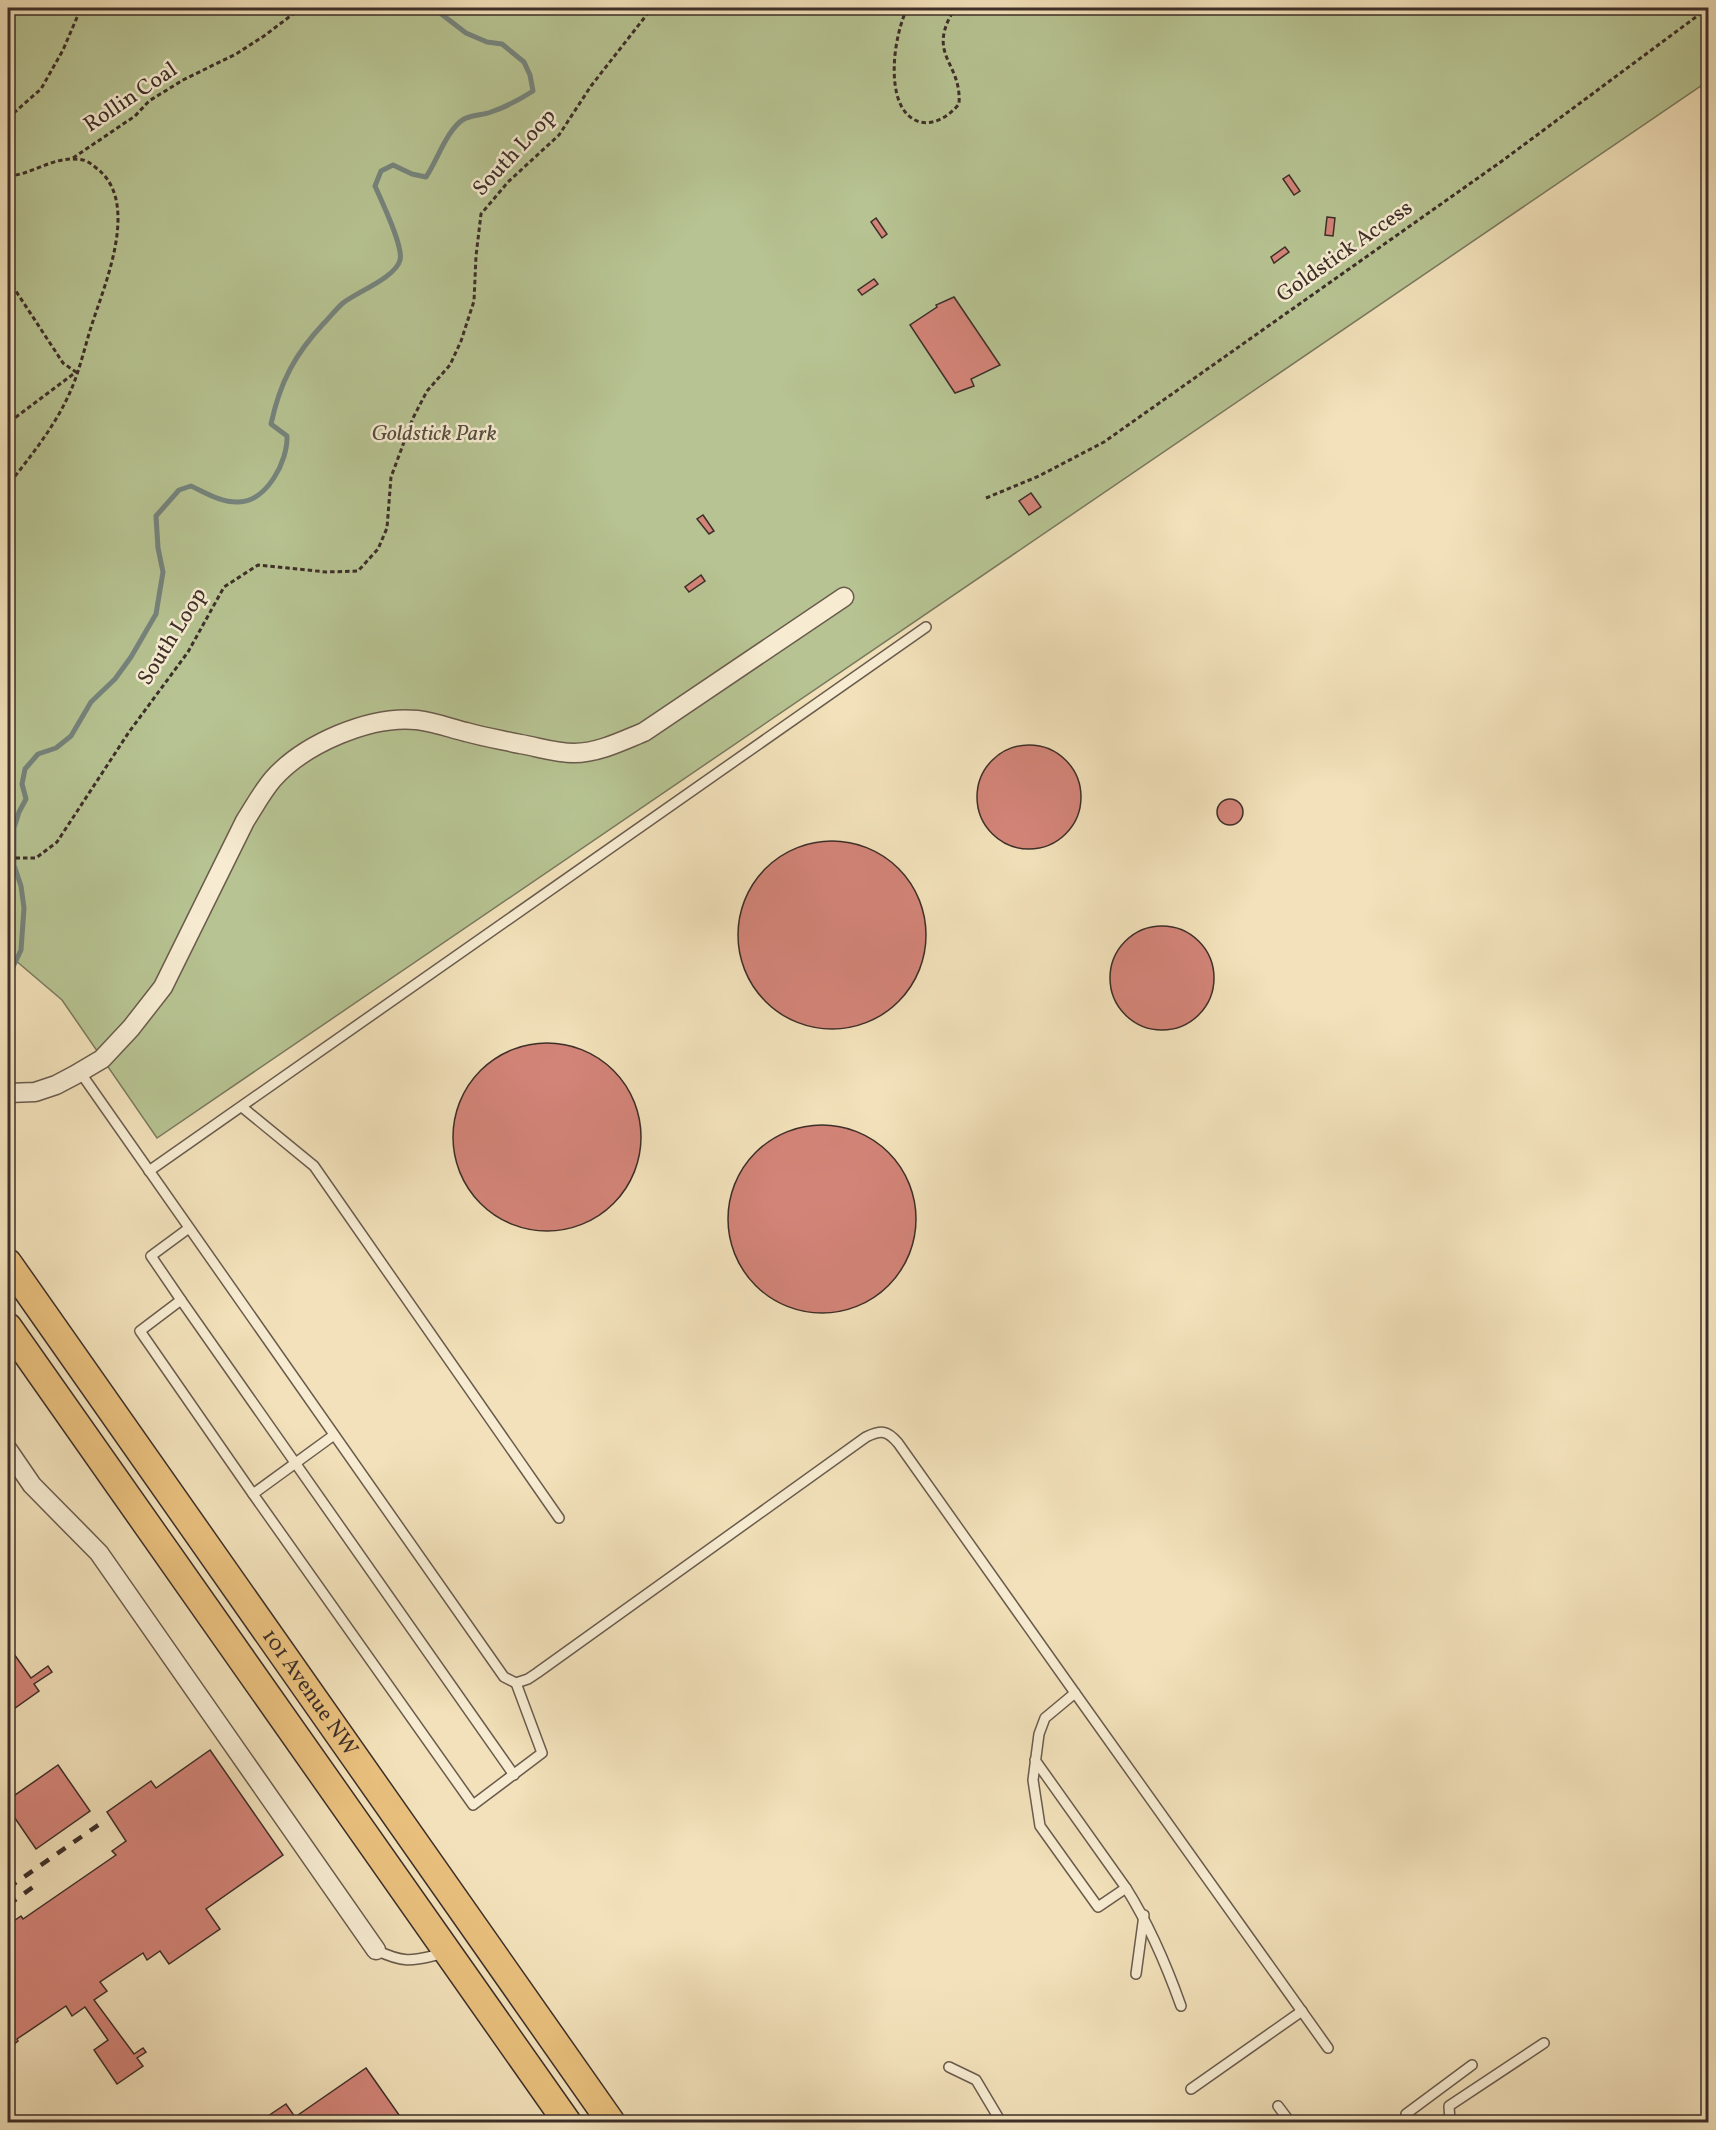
<svg xmlns="http://www.w3.org/2000/svg" width="1716" height="2130" font-family="Vollkorn,serif">
	<style>
		.green { fill: #b7c392; stroke: #7a795e; stroke-width: 1.5 }
		.lines { fill: none; stroke-linecap: round; stroke-linejoin: round }
		.stream { stroke: #76847d; stroke-width: 5 }
		.building { fill: #d38478; stroke: #3d2f29; stroke-width: 1.5 }
		.lane-casing { stroke: #6a5c4d; stroke-width: 12 }
		.street-casing { stroke: #6a5c4d; stroke-width: 21 }
		.primary-casing { stroke: #3d2f29; stroke-width: 30 }
		.path { stroke: #3d2f29; stroke-width: 3; stroke-dasharray: 4.5 3; stroke-linecap: butt }
		.lane { stroke: #f7ecd2; stroke-width: 9 }
		.street { stroke: #f7ecd2; stroke-width: 18 }
		.primary { stroke: #e9c07d; stroke-width: 27 }
		.rail { stroke: #3d2f29; stroke-width: 4.5; stroke-dasharray: 10 10; stroke-linecap: butt }
		.labels { text-anchor: middle; dominant-baseline: central; stroke-width: 5; stroke-linejoin: round; paint-order: stroke }
		.street-label { font-size: 22px; fill: #3d2f29; stroke: #f7ecd2 }
		.park-label { font-size: 22px; font-style: italic; fill: #554d3e; stroke: #f7ecd2 }
	</style>
	<rect width="100%" height="100%" fill="#f2e1ba"/>
	<filter id="stains"><feTurbulence type="fractalNoise" baseFrequency=".00333" numOctaves="4"/><feColorMatrix values="0 0 0 0 .2 0 0 0 0 .09 0 0 0 0 .02 0 0 0 .5 -.17"/></filter>
	<radialGradient id="worn" r=".72"><stop offset=".6" stop-color="#630" stop-opacity="0"/><stop offset="1" stop-color="#630" stop-opacity=".3"/></radialGradient>
	<path class="green" d="M 8,8 L 1708,8 L 1708,81 L 157,1138 L 62,1000 L 8,954 Z"/>
	<g class="lines">
		<path class="stream" d="M 11,971 L 21,950 L 24,908 L 21,886 L 14,865 L 14,828 L 19,812 L 26,799 L 22,784 L 25,769 L 38,754 L 56,748 L 71,736 L 91,702 L 115,679 L 131,657 L 156,614 L 163,572 L 158,548 L 156,516 L 179,490 L 191,486 C 206,493 222,503 239,502 C 267,501 288,461 287,436 L 271,424 C 280,382 295,354 324,323 C 330,317 336,309 343,303 C 357,292 396,277 400,260 C 404,247 381,200 375,186 L 381,171 L 393,165 L 412,174 L 426,177 C 437,161 447,129 464,119 C 472,115 483,115 491,112 C 506,107 519,100 533,91 L 530,75 L 524,62 L 502,44 L 487,42 L 466,33 L 440,13 L 446,8"/>
	</g>
	<g class="building">
		<path d="M 1289,175 L 1300,191 L 1294,195 L 1283,179 Z"/>
		<path d="M 1327,217 L 1335,218 L 1333,236 L 1325,235 Z"/>
		<path d="M 876,218 L 887,234 L 882,238 L 871,222 Z"/>
		<path d="M 1285,247 L 1289,252 L 1274,263 L 1271,257 Z"/>
		<path d="M 874,279 L 878,284 L 862,295 L 858,290 Z"/>
		<path d="M 954,297 L 1000,365 L 971,379 L 974,386 L 955,393 L 910,325 L 937,307 L 936,305 Z"/>
		<path d="M 1031,493 L 1041,507 L 1029,515 L 1019,501 Z"/>
		<path d="M 703,515 L 714,531 L 709,534 L 697,519 Z"/>
		<path d="M 701,575 L 705,581 L 689,592 L 685,587 Z"/>
		<circle cx="1029" cy="797" r="52"/>
		<circle cx="1230" cy="812" r="13"/>
		<circle cx="832" cy="935" r="94"/>
		<circle cx="1162" cy="978" r="52"/>
		<circle cx="547" cy="1137" r="94"/>
		<circle cx="822" cy="1219" r="94"/>
		<path d="M 9,1647 L 31,1678 L 48,1666 L 52,1672 L 34,1684 L 39,1691 L 8,1713 Z"/>
		<path d="M 210,1750 L 283,1855 L 206,1909 L 220,1929 L 169,1964 L 160,1951 L 147,1960 L 143,1953 L 100,1982 L 107,1991 L 94,2000 L 134,2054 L 143,2048 L 146,2052 L 137,2058 L 143,2066 L 117,2084 L 94,2050 L 108,2040 L 85,2007 L 72,2016 L 66,2006 L 17,2039 L 18,2041 L 8,2049 L 8,1925 L 21,1916 L 23,1919 L 116,1855 L 112,1851 L 126,1841 L 107,1812 L 151,1781 L 156,1788 Z"/>
		<path d="M 58,1765 L 90,1811 L 36,1849 L 8,1808 L 8,1800 Z"/>
		<path d="M 366,2068 L 404,2122 L 259,2122 L 286,2104 L 295,2117 Z"/>
	</g>
	<g class="lines">
		<defs>
			<g id="lane">
				<path d="M 80,1072 L 504,1677 L 516,1683 L 528,1679 L 537,1673 L 866,1437 C 881,1430 887,1430 898,1443 L 1075,1693"/>
				<path d="M 242,1107 L 314,1166 L 559,1518"/>
				<path d="M 149,1171 L 926,627"/>
				<path d="M 181,1300 L 151,1256 L 189,1228"/>
				<path d="M 334,1435 L 253,1494 L 473,1805 L 542,1753 L 516,1683"/>
				<path d="M 253,1494 L 140,1331 L 181,1300 L 514,1775"/>
				<path d="M 1035,1760 L 1126,1888 L 1098,1907 L 1040,1826 L 1033,1780 L 1039,1734 L 1045,1718 L 1075,1693 L 1328,2048"/>
				<path d="M 1126,1888 C 1150,1926 1166,1964 1181,2006"/>
				<path d="M 376,1950 C 407,1965 414,1960 445,1953"/>
				<path d="M 1136,1974 L 1144,1915"/>
				<path d="M 949,2067 L 976,2080 L 1001,2122"/>
				<path d="M 1191,2089 L 1302,2011"/>
				<path d="M 1278,2106 L 1290,2122"/>
				<path d="M 1412,2122 L 1406,2114 L 1472,2065"/>
				<path d="M 1450,2122 L 1449,2106 L 1544,2043"/>
			</g>
			<g id="street">
				<path d="M 8,1093 L 35,1092 L 56,1085 L 75,1075 L 102,1059 L 131,1028 L 163,987 L 245,821 C 254,807 262,792 273,779 C 304,744 370,715 417,720 C 434,722 450,728 466,732 C 484,737 502,740 520,744 C 538,747 556,753 574,753 C 598,753 622,741 644,732 L 844,597"/>
				<path d="M 8,1450 L 32,1485 L 99,1553 L 376,1950"/>
			</g>
			<g id="primary">
				<path id="s1" d="M 8,1263 L 611,2122"/>
				<path d="M 8,1327 L 567,2122"/>
			</g>
		</defs>
		<use href="#lane" class="lane-casing"/>
		<use href="#street" class="street-casing"/>
		<use href="#primary" class="primary-casing"/>
		<g class="path">
			<path d="M 907,8 C 897,31 891,64 896,90 C 903,128 935,133 959,104 C 962,61 925,56 955,8"/>
			<path d="M 8,118 L 41,89 L 63,50 L 81,8"/>
			<path d="M 73,158 L 135,116 L 149,101 L 183,80 L 236,54 L 264,36 L 301,8"/>
			<path d="M 8,176 C 33,175 55,154 83,160 C 89,161 96,168 101,172 C 138,207 105,284 92,324 C 85,346 80,369 71,390 C 56,425 31,456 8,485"/>
			<path d="M 8,279 L 63,363 L 76,372 L 8,423"/>
			<path d="M 986,498 L 1039,476 L 1104,442 L 1502,161 L 1708,8"/>
			<path d="M 8,858 L 36,858 L 57,842 L 129,732 L 188,652 L 224,587 L 258,565 L 326,572 L 358,571 L 378,549 L 387,528 L 391,477 L 413,418 L 427,391 L 450,365 L 461,341 L 474,301 L 476,256 L 481,214 L 508,182 L 559,135 L 591,86 L 652,8"/>
		</g>
		<use href="#lane" class="lane"/>
		<use href="#street" class="street"/>
		<use href="#primary" class="primary"/>
		<g class="rail">
			<path d="M 8,1888 L 104,1821"/>
			<path d="M 8,1905 L 40,1882"/>
		</g>
	</g>
	<g class="labels">
		<g class="street-label">
			<text transform="translate(131 98) rotate(-34)">Rollin Coal</text>
			<text transform="translate(515 153) rotate(-47)">South Loop</text>
			<text transform="translate(1345 252) rotate(-35)">Goldstick Access</text>
			<text transform="translate(173 637) rotate(-58)">South Loop</text>
			<text stroke="none"><textPath href="#s1" startOffset="525">101 Avenue NW</textPath></text>
		</g>
		<g class="park-label">
			<text x="434" y="434">Goldstick Park</text>
		</g>
	</g>
	<rect width="1716" height="2130" fill="none" stroke="#f2e1ba" stroke-width="30"/>
	<rect x="9" y="9" width="1698" height="2112" fill="none" stroke="#3d2f29" stroke-width="3"/>
	<rect x="15" y="15" width="1686" height="2100" fill="none" stroke="#3d2f29" stroke-width="1.5"/>
	<rect width="100%" height="100%" filter="url(#stains)"/>
	<rect width="100%" height="100%" fill="url(#worn)"/>
</svg>
